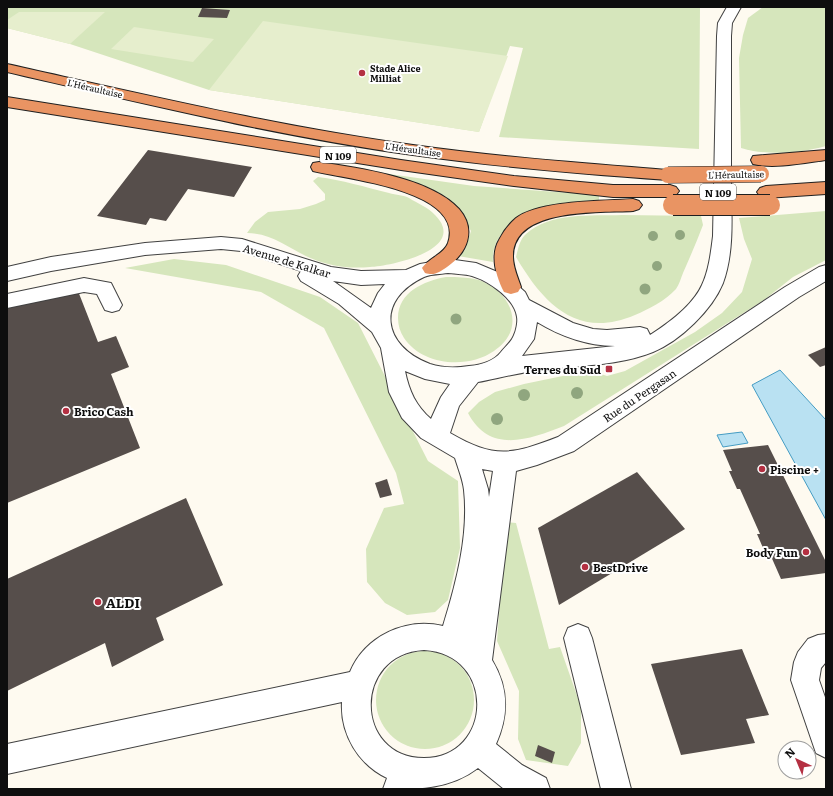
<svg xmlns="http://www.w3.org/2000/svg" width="833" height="796" font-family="Literata,serif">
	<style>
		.green { fill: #d6e6bc }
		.pitch { fill: #e6eecd }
		.water { fill: #b9e1f2; stroke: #459cc3 }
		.building { fill: #564e4b }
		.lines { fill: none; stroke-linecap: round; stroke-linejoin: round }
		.minor-casing { stroke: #414141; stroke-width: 2 }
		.highway-casing { stroke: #1f1f1f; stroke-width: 2 }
		.minor { fill: #fff; fill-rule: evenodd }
		.highway { fill: #e99463; fill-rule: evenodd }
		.highway-bridge-far1-casing { stroke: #1f1f1f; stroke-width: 17; stroke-linecap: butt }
		.highway-bridge-casing { stroke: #1f1f1f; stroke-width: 22; stroke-linecap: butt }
		.highway-bridge-far1 { stroke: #e99463; stroke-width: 16 }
		.highway-bridge { stroke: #e99463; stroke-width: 20 }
		.tree { fill: #90a67f }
		.poi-dot { fill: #b43042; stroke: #fff; stroke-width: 1.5 }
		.labels { text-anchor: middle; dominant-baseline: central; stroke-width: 4; stroke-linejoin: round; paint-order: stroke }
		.far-poi-label { font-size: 9px; font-weight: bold; fill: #0e0e0e; stroke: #fff; text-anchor: start }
		.far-street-label { font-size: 9px; fill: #0e0e0e; stroke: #fff }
		.shield { fill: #fff; stroke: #565656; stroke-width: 1 }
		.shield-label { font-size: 10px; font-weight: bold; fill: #0e0e0e }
		.street-label { font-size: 11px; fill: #0e0e0e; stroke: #fff }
		.poi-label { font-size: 11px; font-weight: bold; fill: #0e0e0e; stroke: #fff; text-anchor: start }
		.near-poi-label { font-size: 13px; font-weight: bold; fill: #0e0e0e; stroke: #fff; text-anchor: start }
	</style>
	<rect width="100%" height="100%" fill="#fefaf0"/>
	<g class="green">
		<path d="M 7,7 L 700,7 L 699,149 L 499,137 L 523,48 L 510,46 L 479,132 L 209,90 L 70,44 L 7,28 Z"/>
		<path d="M 763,7 L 826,7 L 826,146 C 801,153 766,156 741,148 L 739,58 L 743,35 L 748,18 Z"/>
		<path d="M 368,171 L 474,186 L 599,195 L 599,200 L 584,201 L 520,217 C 505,226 491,243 493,262 L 458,256 L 465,250 L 471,231 C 465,221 459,207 450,200 C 431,184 392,177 368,171 Z"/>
		<path d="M 318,177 C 342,180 365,187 389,193 C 396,195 404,195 409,198 C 417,203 429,208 435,215 C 469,249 392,266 370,267 C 349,269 328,266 308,257 C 286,247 274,234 247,233 L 255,222 L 268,212 L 300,209 L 316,204 L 325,200 L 325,194 L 313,181 Z"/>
		<path d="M 826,211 L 826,260 L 793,277 L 764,300 L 564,426 C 530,439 490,455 468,413 L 479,402 L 495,392 L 524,384 L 582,372 L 592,371 L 607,376 L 625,371 L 695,332 L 722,313 L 742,292 L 752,259 L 744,239 L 739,218 Z"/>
		<path d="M 622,215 L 701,216 L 703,225 C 697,241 690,257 683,273 C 681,278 679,285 676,289 C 665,301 649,309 635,315 C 577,340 543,303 516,257 C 518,249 520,239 526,234 C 550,212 591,216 622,215 Z"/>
		<path d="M 174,259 L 226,265 L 320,297 L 358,323 L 428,461 L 458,481 L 460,548 L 448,600 L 435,612 L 407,615 L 385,603 L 367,582 L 366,549 L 384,508 L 404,504 L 396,473 L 324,328 L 261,292 L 125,268 Z"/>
		<path d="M 446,277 C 457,277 468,277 479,280 C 512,292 527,329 494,351 C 468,369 423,366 404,338 C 400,332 398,325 398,318 C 398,292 424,281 446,277 Z"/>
		<path d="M 506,522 L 516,523 L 549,649 L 560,647 L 581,707 L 581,743 L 568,766 L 526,760 L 518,739 L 519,691 L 497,641 Z"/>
		<circle cx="425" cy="700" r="49"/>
	</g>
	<g class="pitch">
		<path d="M 19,12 L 105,12 L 70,44 L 7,28 L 7,20 Z"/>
		<path d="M 263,21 L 508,56 L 479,132 L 209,90 Z"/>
		<path d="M 134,27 L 214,39 L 193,62 L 111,49 Z"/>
	</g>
	<g class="water">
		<path d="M 780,370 L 826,420 L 826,520 L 752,385 Z"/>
		<path d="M 742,432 L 748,443 L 723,447 L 717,435 Z"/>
	</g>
	<g class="building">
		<path d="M 202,8 L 230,10 L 227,18 L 198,17 Z"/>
		<path d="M 148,150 L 252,167 L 234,197 L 188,189 L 166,221 L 150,218 L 146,225 L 97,216 Z"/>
		<path d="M 78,291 L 98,342 L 116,336 L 129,367 L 111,374 L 140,448 L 7,503 L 7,305 Z"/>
		<path d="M 826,347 L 826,365 L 820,367 L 808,355 Z"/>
		<path d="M 768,445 L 826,562 L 826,573 L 781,579 L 770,554 L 766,555 L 757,534 L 760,534 L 740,489 L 737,489 L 729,471 L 732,471 L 723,450 Z"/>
		<path d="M 637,472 L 685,529 L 559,605 L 538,528 Z"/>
		<path d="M 387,479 L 392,495 L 380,498 L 375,483 Z"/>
		<path d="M 186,498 L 223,585 L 156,618 L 164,640 L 112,667 L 105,643 L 7,691 L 7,579 Z"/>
		<path d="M 742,649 L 769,715 L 746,719 L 755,743 L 681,755 L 651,664 Z"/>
		<path d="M 538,745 L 555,752 L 552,763 L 535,756 Z"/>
	</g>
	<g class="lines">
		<defs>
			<g id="minor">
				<path d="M 727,7 L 741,7 L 732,23 L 731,36 C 731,83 731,131 731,178 C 731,212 735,250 723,283 C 712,310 680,341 653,352 C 618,366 580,365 543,370 C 521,372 499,378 478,382 L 459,406 L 450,433 C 495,459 511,455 558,437 L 785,287 L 819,267 L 826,265 L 826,281 L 799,297 L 574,451 L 537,465 L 516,471 L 492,660 C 509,688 509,715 496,744 L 522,765 L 546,778 L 550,789 L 504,789 L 478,768 C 449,790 417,789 383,789 L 387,778 C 359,765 340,734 342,702 L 7,774 L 7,744 L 350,672 C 365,636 406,617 443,626 C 456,584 469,535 464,490 C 463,480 458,468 455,458 L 421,438 L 402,418 L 389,392 L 381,348 L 372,332 L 339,304 L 301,281 L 298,276 L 301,271 L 241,251 L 221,249 L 145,255 L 51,271 L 7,281 L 7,267 L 51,257 L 145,243 L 221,237 L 242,239 L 331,267 L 361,271 L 406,270 L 420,264 L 448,259 L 476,263 L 507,276 L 525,292 L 529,300 L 573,323 L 593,329 L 607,330 L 640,327 L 647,329 L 650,335 C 669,323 693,305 702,285 C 709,270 711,252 713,236 L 717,36 L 718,23 ZM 448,273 C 456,274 465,274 472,276 C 489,281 515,299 517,317 C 518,322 516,331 514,335 C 512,341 505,347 501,352 C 494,361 481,365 469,366 C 457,368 442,368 430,364 C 382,346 375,300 424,277 C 431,274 441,274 448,273 ZM 333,281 L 361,285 L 385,284 L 378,293 L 371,308 ZM 537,322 C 560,336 587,346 615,346 L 522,356 L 534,339 ZM 405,371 L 425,379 L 450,384 L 441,397 L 431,419 C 416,406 409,391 405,371 ZM 482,469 L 493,471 L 489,497 L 488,489 ZM 424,650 C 497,654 493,758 424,758 C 354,758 352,654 424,650 Z"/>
				<path d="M 84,278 L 111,283 L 122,305 L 119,310 L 112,312 L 105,310 L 97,294 L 84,292 L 7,308 L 7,294 Z"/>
				<path d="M 578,624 L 588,628 L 592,638 L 631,789 L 601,789 L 564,638 L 568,628 Z"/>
				<path d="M 826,634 L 826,662 L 821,668 L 819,680 L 826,700 L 826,758 L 816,753 L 791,680 L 794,662 L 798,652 L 808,639 L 818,635 Z"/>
			</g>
			<g id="highway">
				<path d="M 7,64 C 142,94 276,126 413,145 C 498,157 583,163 668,170 L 674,171 L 677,175 L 674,179 L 668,180 C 583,174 498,167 413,155 C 276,136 142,103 7,72 Z"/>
				<path d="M 7,97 L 401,160 L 514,176 L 613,185 L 670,185 L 676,187 L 679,191 L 676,195 L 670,197 L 613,197 L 514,186 L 401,170 L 7,107 Z"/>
				<path d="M 826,150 L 826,160 C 804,163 774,169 753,164 L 751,160 L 753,156 Z"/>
				<path d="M 319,162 C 359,168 431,178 459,209 C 477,230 467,253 447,267 C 439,272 435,276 425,273 L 422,268 C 429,258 444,254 448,243 C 466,190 344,179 313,171 L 311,167 L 313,163 Z"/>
				<path d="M 826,182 L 826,194 L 766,198 L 760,196 L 757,192 L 760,188 L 766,186 Z"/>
				<path d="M 633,199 L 639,201 L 642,205 L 639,209 L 633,211 C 600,213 512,207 513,257 C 513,267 518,278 521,287 L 518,292 L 511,294 L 504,292 C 496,277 490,255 499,240 C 503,232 509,224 516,218 C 540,200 603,201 633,199 Z"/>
			</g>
		</defs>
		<use href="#minor" class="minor-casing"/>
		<use href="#highway" class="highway-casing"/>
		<use href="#minor" class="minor"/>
		<use href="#highway" class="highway"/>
		<defs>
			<path id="highway-bridge-far1" d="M 668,175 L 761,174"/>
			<path id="highway-bridge" d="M 673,205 L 770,205"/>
		</defs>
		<use href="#highway-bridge-far1" class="highway-bridge-far1-casing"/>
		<use href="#highway-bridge" class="highway-bridge-casing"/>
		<use href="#highway-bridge-far1" class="highway-bridge-far1"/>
		<use href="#highway-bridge" class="highway-bridge"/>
	</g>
	<g class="tree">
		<circle cx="680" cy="235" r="5"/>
		<circle cx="653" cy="236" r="5"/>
		<circle cx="657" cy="266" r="5"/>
		<circle cx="645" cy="289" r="5.5"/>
		<circle cx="456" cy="319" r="5.5"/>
		<circle cx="577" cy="393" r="6"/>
		<circle cx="524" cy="395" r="6"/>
		<circle cx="497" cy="419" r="6"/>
	</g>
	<g class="poi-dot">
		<circle cx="362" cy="73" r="4"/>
		<rect x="605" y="365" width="8" height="8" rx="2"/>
		<circle cx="66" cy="411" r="4"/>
		<circle cx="762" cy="469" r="4"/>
		<circle cx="806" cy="552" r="4"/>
		<circle cx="585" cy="567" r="4"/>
		<circle cx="98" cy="602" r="4"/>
	</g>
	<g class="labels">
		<g class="far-poi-label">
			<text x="370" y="68">Stade Alice<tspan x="370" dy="10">Milliat</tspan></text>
		</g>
		<g class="far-street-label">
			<text transform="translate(95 88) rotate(13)">L'Héraultaise</text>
			<text transform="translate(413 149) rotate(8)">L'Héraultaise</text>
			<text transform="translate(736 174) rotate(-1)">L'Héraultaise</text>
		</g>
		<g class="shield">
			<rect x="320" y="147" width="36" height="16" rx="3"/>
			<rect x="700" y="184" width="36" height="16" rx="3"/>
		</g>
		<g class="shield-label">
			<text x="338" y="155">N 109</text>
			<text x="718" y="192">N 109</text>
		</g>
		<g class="street-label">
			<text transform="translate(287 260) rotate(17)">Avenue de Kalkar</text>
			<text transform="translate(639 395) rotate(-34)">Rue du Pergasan</text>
		</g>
		<g class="poi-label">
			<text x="601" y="369" text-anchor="end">Terres du Sud</text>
			<text x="74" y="411">Brico Cash</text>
			<text x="770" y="469">Piscine +</text>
			<text x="798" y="552" text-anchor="end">Body Fun</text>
			<text x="593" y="567">BestDrive</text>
		</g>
		<g class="near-poi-label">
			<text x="106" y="602">ALDI</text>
		</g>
	</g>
	<rect width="833" height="796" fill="none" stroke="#0e0e0e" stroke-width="16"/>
	<g transform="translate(797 760) rotate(316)"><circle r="19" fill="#ffffff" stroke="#9f9f9f"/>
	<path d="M0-3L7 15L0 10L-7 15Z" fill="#b43042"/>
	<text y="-6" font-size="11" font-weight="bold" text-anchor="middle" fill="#0e0e0e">N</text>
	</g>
</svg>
